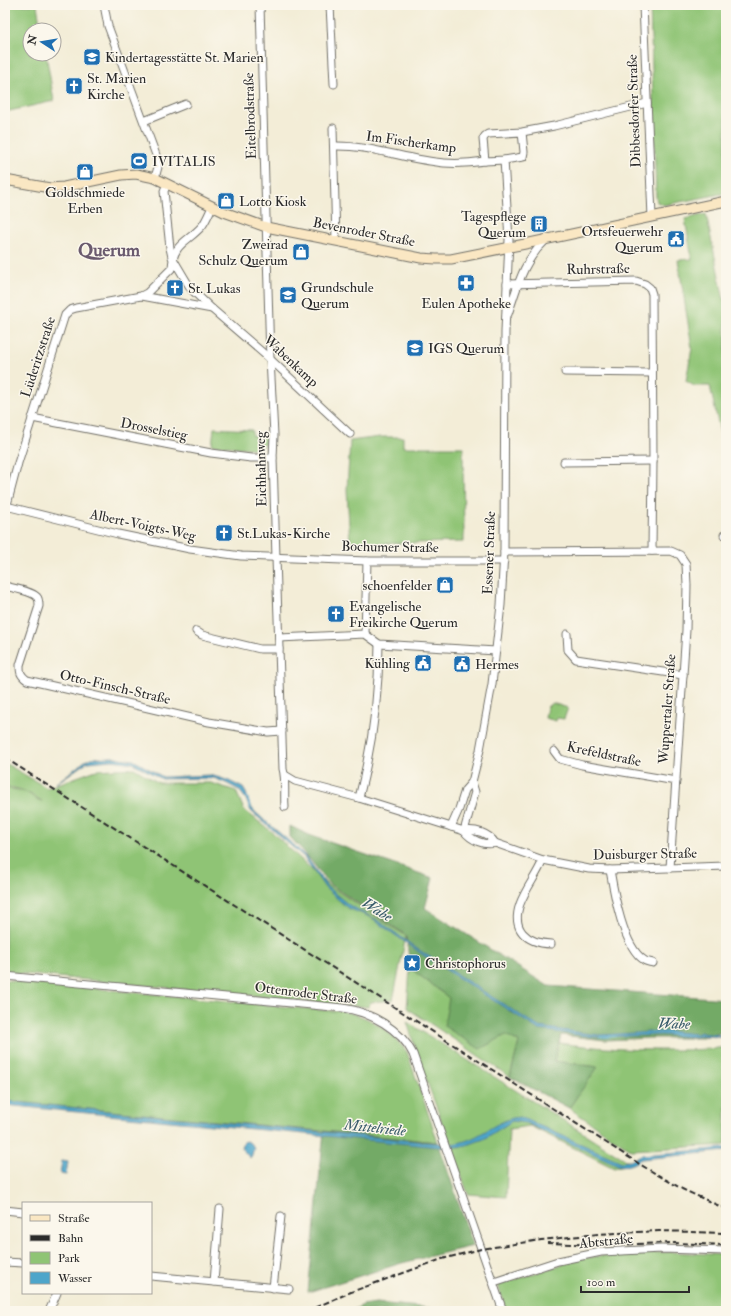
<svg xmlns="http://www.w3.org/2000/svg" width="731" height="1316" font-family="'IM FELL Double Pica',serif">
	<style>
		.green { fill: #8fc475; stroke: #5d7850 }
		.forest { fill: #73aa66; stroke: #4f6a48 }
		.water { fill: #4ea5ca; stroke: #3c687a }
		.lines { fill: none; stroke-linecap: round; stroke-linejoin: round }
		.stream { stroke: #4ea5ca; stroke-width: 2 }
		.minor-casing { stroke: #716f67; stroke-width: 9 }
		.secondary-casing { stroke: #716f67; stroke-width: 11 }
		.minor { stroke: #fff; stroke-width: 7 }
		.secondary { stroke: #fae7c3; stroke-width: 9 }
		.rail { stroke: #2b2b2b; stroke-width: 2; stroke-dasharray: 6 3; stroke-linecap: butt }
		.labels { text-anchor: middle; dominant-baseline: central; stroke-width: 3; stroke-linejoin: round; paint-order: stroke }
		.poi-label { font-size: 14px; fill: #2b2b2b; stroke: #fbf7ec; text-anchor: start }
		.street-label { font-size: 14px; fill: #2b2b2b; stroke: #fbf7ec }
		.water-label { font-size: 15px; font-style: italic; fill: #395c6b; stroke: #fbf7ec }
		.district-label { font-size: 18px; font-weight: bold; fill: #6a5a6e; stroke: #fbf7ec }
	</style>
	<rect width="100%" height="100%" fill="#fbf7ec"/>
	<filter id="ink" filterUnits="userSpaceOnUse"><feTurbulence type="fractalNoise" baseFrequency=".025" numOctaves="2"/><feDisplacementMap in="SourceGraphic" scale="8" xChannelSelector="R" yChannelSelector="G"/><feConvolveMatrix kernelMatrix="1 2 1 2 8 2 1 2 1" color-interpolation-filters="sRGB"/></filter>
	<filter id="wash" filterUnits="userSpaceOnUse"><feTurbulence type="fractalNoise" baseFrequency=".012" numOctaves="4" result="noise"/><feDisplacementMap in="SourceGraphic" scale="16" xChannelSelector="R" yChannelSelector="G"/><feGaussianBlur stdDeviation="0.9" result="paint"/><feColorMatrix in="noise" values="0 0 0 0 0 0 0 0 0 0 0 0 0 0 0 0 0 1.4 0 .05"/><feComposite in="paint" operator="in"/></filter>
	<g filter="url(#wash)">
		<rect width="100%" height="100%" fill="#f3edd7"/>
		<g class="green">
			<path d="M 5,5 L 37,5 L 41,30 L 30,30 L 30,54 L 46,54 L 54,101 L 5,112 Z"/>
			<path d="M 650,5 L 726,5 L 726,89 L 723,89 L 726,106 L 726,193 L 664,205 L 657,202 L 656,197 Z"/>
			<path d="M 706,214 L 726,310 L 726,460 L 710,386 L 694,386 L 686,381 L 692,348 L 678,260 L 692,259 L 685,219 Z"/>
			<path d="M 214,428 L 252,430 L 252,436 L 267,435 C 266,442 265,447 258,449 L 212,445 Z"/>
			<path d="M 380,437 L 403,437 L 403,447 L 463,447 L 464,542 L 350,544 L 347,489 L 350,441 Z"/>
			<path d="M 552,703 L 568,708 L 564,719 L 557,718 L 556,721 L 545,718 L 547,707 Z"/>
			<path d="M 5,763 L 47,788 L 96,770 L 134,768 L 159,783 L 211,783 L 236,791 L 244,810 L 272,832 L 328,885 L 406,936 L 393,1000 L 371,1002 L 368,1007 L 5,972 L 5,788 C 13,789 20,790 28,793 C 33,796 36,800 42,801 C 28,793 23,788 5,787 Z"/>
			<path d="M 410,968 C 445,994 480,1022 519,1042 L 510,1077 L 407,1008 Z"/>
			<path d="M 5,980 L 331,1011 C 338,1011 344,1011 350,1013 C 373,1018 393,1034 407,1052 L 438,1142 L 5,1101 Z"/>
			<path d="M 407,1022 L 631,1163 L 614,1168 L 530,1126 L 509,1129 L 506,1197 L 468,1194 L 417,1054 Z"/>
			<path d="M 559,1043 C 595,1048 628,1050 664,1050 C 685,1050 705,1050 726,1047 L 726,1145 L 631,1150 L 569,1108 L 597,1067 L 554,1061 Z"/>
			<path d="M 672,1252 L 726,1255 L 726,1311 L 506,1311 L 498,1285 L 579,1259 L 609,1255 Z"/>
		</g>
		<g class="forest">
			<path d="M 290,826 L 309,835 L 433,878 L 425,908 L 548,986 L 726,999 L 726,1031 L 703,1038 L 649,1038 L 605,1040 L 561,1035 L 554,1061 L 598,1067 L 569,1108 L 510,1077 L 519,1042 L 506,1035 L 480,1049 L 444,1026 L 449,998 L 410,968 L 406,935 L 329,884 L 305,853 L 290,837 Z"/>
			<path d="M 324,1131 L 438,1142 L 473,1246 L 402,1263 L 308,1292 Z"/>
			<path d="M 376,1303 L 431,1308 L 431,1311 L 351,1311 L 363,1305 Z"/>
		</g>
		<g class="water">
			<path d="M 112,757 L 133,760 L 163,777 L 212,775 L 229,781 L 243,788 L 246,793 L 250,806 L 256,813 L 296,847 L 308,859 L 327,887 L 349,905 L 379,921 L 416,948 L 539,1027 L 599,1035 L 668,1031 L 696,1034 L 701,1032 L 702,1033 L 726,1036 L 726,1038 L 700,1035 L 697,1037 L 661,1035 L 596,1037 L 539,1030 L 423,955 L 370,917 L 348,908 L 325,888 L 304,857 L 251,811 L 246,799 L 239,790 L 226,783 L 214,778 L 162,779 L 133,763 L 112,760 L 87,762 L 55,784 L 85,761 L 91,758 Z"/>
			<path d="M 5,1101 L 434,1143 C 443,1143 454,1145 462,1142 C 482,1137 499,1118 520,1117 L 622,1162 L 630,1161 L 641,1155 L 726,1148 L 726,1151 L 641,1159 C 633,1164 628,1167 618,1165 L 526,1123 L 512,1121 L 484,1139 L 467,1145 L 457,1147 L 439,1147 L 5,1105 Z"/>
			<path d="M 245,1141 L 249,1142 L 254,1147 L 252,1155 L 250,1158 L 241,1148 L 242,1144 Z"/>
			<path d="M 62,1161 L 68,1162 L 66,1175 L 60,1174 Z"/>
		</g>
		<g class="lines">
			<g class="stream">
				<path d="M 247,797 L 250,808"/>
				<path d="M 600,1037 L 615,1036"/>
			</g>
		</g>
	</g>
	<g filter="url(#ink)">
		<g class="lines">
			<defs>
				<g id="minor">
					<path d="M 104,5 L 108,26 L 156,155 L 158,167 L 155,178"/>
					<path d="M 260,5 L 270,359 L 274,435 L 273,458 L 276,558 L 283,769 C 286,779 284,796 285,807"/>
					<path d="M 330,5 L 334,84"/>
					<path d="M 643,5 L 652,217"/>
					<path d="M 144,121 L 186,104"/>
					<path d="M 333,128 L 336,241"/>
					<path d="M 522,132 L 524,152 L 523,157 L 504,160 L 485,161 L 483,139 L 485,136 L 488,134 L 522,132 L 554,126 L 647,103"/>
					<path d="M 334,146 C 371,145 407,160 444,163 C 457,164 472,163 485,161"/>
					<path d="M 167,184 L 164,191 L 170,248 L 172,257 L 191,289 L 212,309 L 270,359 L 350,434"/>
					<path d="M 507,284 L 636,281 L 645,284 L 650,288 L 652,294 L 653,461 L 652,551"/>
					<path d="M 142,296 L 212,309"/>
					<path d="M 508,314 C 518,285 523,261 546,240"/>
					<path d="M 565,372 L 652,373"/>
					<path d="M 32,418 L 211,453 L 251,458 L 273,458"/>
					<path d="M 564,462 L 653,461"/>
					<path d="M 6,506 L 118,534 L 190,549 L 241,556 L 367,561 L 504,561"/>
					<path d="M 5,512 L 18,463 L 65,315 L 70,310 L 76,308 L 141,296 L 147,293 L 172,268 C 173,243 187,243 202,226 C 206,221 209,213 212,207"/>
					<path d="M 724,535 L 726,535"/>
					<path d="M 504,552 L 671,551 L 680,555 L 686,564 L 687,585 L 686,630 L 670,868"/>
					<path d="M 5,586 C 12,588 32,591 37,597 C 39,599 39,603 39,606 L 20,665 C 20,672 20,675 27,680 L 209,722 L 268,732 L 282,731"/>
					<path d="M 196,631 L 202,635 L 260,649 L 279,649"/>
					<path d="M 365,634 L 367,561"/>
					<path d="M 567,634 L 568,650 L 576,659 L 683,675"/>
					<path d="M 279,638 L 365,634 L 379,644 L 496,651"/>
					<path d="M 554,751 L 560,759 L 582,765 L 676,781"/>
					<path d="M 285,775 L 295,781 L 359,798 L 464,831 C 475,829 489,833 495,843"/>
					<path d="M 359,798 C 372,747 379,697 379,644"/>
					<path d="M 451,827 L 459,809 L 465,790 L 472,782 L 480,750 L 492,684 L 501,605 L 504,552 L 505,332 L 509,240 L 504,160"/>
					<path d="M 464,831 C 471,840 484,846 495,843 L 543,860 L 589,869 L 610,870 L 726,866"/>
					<path d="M 464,831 L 475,792 L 472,782"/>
					<path d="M 543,860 C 537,875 526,888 520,904 C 511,929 526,943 551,944"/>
					<path d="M 610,870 C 614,893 623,947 644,960 C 646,962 650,962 653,963"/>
					<path d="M 5,976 L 343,1008 C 370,1012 401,1029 413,1054 L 503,1311"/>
					<path d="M 5,1210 L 23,1212"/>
					<path d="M 5,1262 L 23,1263"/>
					<path d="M 151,1276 L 289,1289"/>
					<path d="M 214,1282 L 220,1209"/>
					<path d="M 494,1282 L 558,1261 L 601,1252 L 662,1249 L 726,1251"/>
					<path d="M 273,1288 L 281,1216"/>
					<path d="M 49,1311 L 57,1293"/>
				</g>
				<path id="secondary" d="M 5,180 L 50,188 L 64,187 L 121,175 L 136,174 L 155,178 L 224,212 L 266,227 L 421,258 L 436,259 L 451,259 L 525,244 L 726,201"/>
			</defs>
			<use href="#minor" class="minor-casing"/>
			<use href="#secondary" class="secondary-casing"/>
			<use href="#minor" class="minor"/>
			<use href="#secondary" class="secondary"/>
			<g class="rail">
				<path d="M 5,758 L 641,1165 L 682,1189 L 726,1209"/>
				<path d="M 547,1243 L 600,1245 L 674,1243 L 726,1245"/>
				<path d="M 307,1311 L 351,1292 L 442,1259 L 481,1249 L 541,1240 L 598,1234 L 659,1231 L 726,1233"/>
			</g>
		</g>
	</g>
	<defs>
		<symbol id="school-square" viewBox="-11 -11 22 22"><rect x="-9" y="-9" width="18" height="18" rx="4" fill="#1f6fb2" stroke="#fbf7ec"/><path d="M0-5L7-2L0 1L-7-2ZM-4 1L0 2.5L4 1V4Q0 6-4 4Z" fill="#fff"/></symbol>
		<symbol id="church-square" viewBox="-11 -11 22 22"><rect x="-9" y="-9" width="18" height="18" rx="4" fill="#1f6fb2" stroke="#fbf7ec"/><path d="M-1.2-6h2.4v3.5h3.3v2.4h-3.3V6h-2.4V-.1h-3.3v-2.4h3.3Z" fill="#fff"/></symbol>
		<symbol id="stadium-square" viewBox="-11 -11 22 22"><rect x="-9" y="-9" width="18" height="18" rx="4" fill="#1f6fb2" stroke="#fbf7ec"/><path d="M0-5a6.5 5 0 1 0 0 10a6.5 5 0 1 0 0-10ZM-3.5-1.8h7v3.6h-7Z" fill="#fff"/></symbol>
		<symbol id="shop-square" viewBox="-11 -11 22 22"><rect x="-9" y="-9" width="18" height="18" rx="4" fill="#1f6fb2" stroke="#fbf7ec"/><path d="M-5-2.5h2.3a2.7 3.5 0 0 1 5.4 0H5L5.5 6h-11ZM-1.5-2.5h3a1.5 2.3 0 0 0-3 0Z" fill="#fff"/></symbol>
		<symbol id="building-square" viewBox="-11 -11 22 22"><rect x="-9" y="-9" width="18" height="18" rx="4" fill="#1f6fb2" stroke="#fbf7ec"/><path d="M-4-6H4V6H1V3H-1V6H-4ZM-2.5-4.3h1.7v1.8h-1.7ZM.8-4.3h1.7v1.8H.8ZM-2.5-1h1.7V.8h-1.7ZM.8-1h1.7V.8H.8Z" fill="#fff"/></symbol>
		<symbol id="civic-square" viewBox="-11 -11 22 22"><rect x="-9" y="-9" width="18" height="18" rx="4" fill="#1f6fb2" stroke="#fbf7ec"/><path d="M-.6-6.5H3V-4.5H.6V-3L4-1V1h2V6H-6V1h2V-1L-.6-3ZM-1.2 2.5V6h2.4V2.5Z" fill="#fff"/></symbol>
		<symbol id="pharmacy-square" viewBox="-11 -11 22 22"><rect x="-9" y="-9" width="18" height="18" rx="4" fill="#1f6fb2" stroke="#fbf7ec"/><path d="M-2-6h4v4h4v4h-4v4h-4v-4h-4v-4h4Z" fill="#fff"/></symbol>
		<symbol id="sight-square" viewBox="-11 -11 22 22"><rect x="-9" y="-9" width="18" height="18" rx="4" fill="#1f6fb2" stroke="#fbf7ec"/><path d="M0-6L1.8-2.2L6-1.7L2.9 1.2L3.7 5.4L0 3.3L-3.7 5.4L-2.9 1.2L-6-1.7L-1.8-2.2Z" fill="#fff"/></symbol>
	</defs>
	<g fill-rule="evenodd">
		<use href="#school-square" x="82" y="47" width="20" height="20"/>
		<use href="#church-square" x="64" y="76" width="20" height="20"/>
		<use href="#stadium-square" x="129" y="151" width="20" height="20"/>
		<use href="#shop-square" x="75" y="162" width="20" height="20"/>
		<use href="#shop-square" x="216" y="191" width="20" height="20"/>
		<use href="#building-square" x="529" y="214" width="20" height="20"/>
		<use href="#civic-square" x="666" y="229" width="20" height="20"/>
		<use href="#shop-square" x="291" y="242" width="20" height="20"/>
		<use href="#pharmacy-square" x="456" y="273" width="20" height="20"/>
		<use href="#church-square" x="165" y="278" width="20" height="20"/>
		<use href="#school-square" x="278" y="285" width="20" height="20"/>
		<use href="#school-square" x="405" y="338" width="20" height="20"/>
		<use href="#church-square" x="214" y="523" width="20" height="20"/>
		<use href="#shop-square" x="435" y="575" width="20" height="20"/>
		<use href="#church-square" x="326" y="604" width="20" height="20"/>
		<use href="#civic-square" x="413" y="653" width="20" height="20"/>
		<use href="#civic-square" x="452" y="654" width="20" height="20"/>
		<use href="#sight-square" x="402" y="953" width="20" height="20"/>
	</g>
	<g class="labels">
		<g class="poi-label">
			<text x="105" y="57">Kindertagesstätte St. Marien</text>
			<text x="87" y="78">St. Marien<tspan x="87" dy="16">Kirche</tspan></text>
			<text x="152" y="161">IVITALIS</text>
			<text x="85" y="192" text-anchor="middle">Goldschmiede<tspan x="85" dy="16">Erben</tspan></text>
			<text x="239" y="201">Lotto Kiosk</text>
			<text x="526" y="216" text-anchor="end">Tagespflege<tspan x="526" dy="16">Querum</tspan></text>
			<text x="663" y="231" text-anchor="end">Ortsfeuerwehr<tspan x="663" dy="16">Querum</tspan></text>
			<text x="288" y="244" text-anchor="end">Zweirad<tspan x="288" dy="16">Schulz Querum</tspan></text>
			<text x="301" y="287">Grundschule<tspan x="301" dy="16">Querum</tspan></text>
			<text x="188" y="288">St. Lukas</text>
			<text x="466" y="303" text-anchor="middle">Eulen Apotheke</text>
			<text x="428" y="348">IGS Querum</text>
			<text x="237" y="533">St.Lukas-Kirche</text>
			<text x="432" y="585" text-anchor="end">schoenfelder</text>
			<text x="349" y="606">Evangelische<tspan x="349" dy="16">Freikirche Querum</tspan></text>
			<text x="410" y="663" text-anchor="end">Kühling</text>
			<text x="475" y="664">Hermes</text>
			<text x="425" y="963">Christophorus</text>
		</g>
		<g class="street-label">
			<text transform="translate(634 111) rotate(-92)">Dibbesdorfer Straße</text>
			<text transform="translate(250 116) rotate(-92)">Eitelbrodstraße</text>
			<text transform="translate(411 142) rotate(8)">Im Fischerkamp</text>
			<text transform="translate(364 232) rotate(11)">Bevenroder Straße</text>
			<text transform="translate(598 269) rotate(-1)">Ruhrstraße</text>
			<text transform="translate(38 357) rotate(-72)">Lüderitzstraße</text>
			<text transform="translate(291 361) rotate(43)">Wabenkamp</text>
			<text transform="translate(154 429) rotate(11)">Drosselstieg</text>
			<text transform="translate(261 469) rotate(-91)">Eichhahnweg</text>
			<text transform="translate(143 525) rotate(12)">Albert-Voigts-Weg</text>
			<text transform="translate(390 547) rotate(1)">Bochumer Straße</text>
			<text transform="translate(489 553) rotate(-88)">Essener Straße</text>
			<text transform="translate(115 687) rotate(13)">Otto-Finsch-Straße</text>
			<text transform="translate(667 709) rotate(-86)">Wuppertaler Straße</text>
			<text transform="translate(604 754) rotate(12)">Krefeldstraße</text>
			<text transform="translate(645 854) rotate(-1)">Duisburger Straße</text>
			<text transform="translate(306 993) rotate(7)">Ottenroder Straße</text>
			<text transform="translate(606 1241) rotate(-6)">Abtstraße</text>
		</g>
		<g class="water-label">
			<text transform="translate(377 910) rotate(31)">Wabe</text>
			<text transform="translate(674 1024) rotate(1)">Wabe</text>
			<text transform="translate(375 1128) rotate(6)">Mittelriede</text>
		</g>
		<g class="district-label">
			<text x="109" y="250">Querum</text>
		</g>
	</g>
	<rect width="731" height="1316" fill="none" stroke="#fbf7ec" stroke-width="20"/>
	<rect x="22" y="1202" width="130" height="92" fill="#fbf7ec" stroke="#a8a59f"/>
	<rect x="30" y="1215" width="20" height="6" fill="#fae7c3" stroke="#a8a59f"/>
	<text x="58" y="1222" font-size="12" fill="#2b2b2b">Straße</text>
	<rect x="30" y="1235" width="20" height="6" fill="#2b2b2b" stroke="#a8a59f"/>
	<text x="58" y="1242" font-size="12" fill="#2b2b2b">Bahn</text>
	<rect x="30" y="1252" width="20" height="12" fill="#8fc475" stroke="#a8a59f"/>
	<text x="58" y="1262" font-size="12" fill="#2b2b2b">Park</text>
	<rect x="30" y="1272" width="20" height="12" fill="#4ea5ca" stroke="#a8a59f"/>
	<text x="58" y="1282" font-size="12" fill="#2b2b2b">Wasser</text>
	<g transform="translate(42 42) rotate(282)"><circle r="19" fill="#fbf7ec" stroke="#a8a59f"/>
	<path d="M0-3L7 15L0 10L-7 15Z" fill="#1f6fb2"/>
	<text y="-6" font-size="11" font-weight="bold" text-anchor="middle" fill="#2b2b2b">N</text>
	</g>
	<path d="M581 1286v6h108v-6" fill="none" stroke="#2b2b2b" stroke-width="2"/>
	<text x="587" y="1286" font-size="12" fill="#2b2b2b" stroke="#fbf7ec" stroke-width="3" paint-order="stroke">100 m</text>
</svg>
